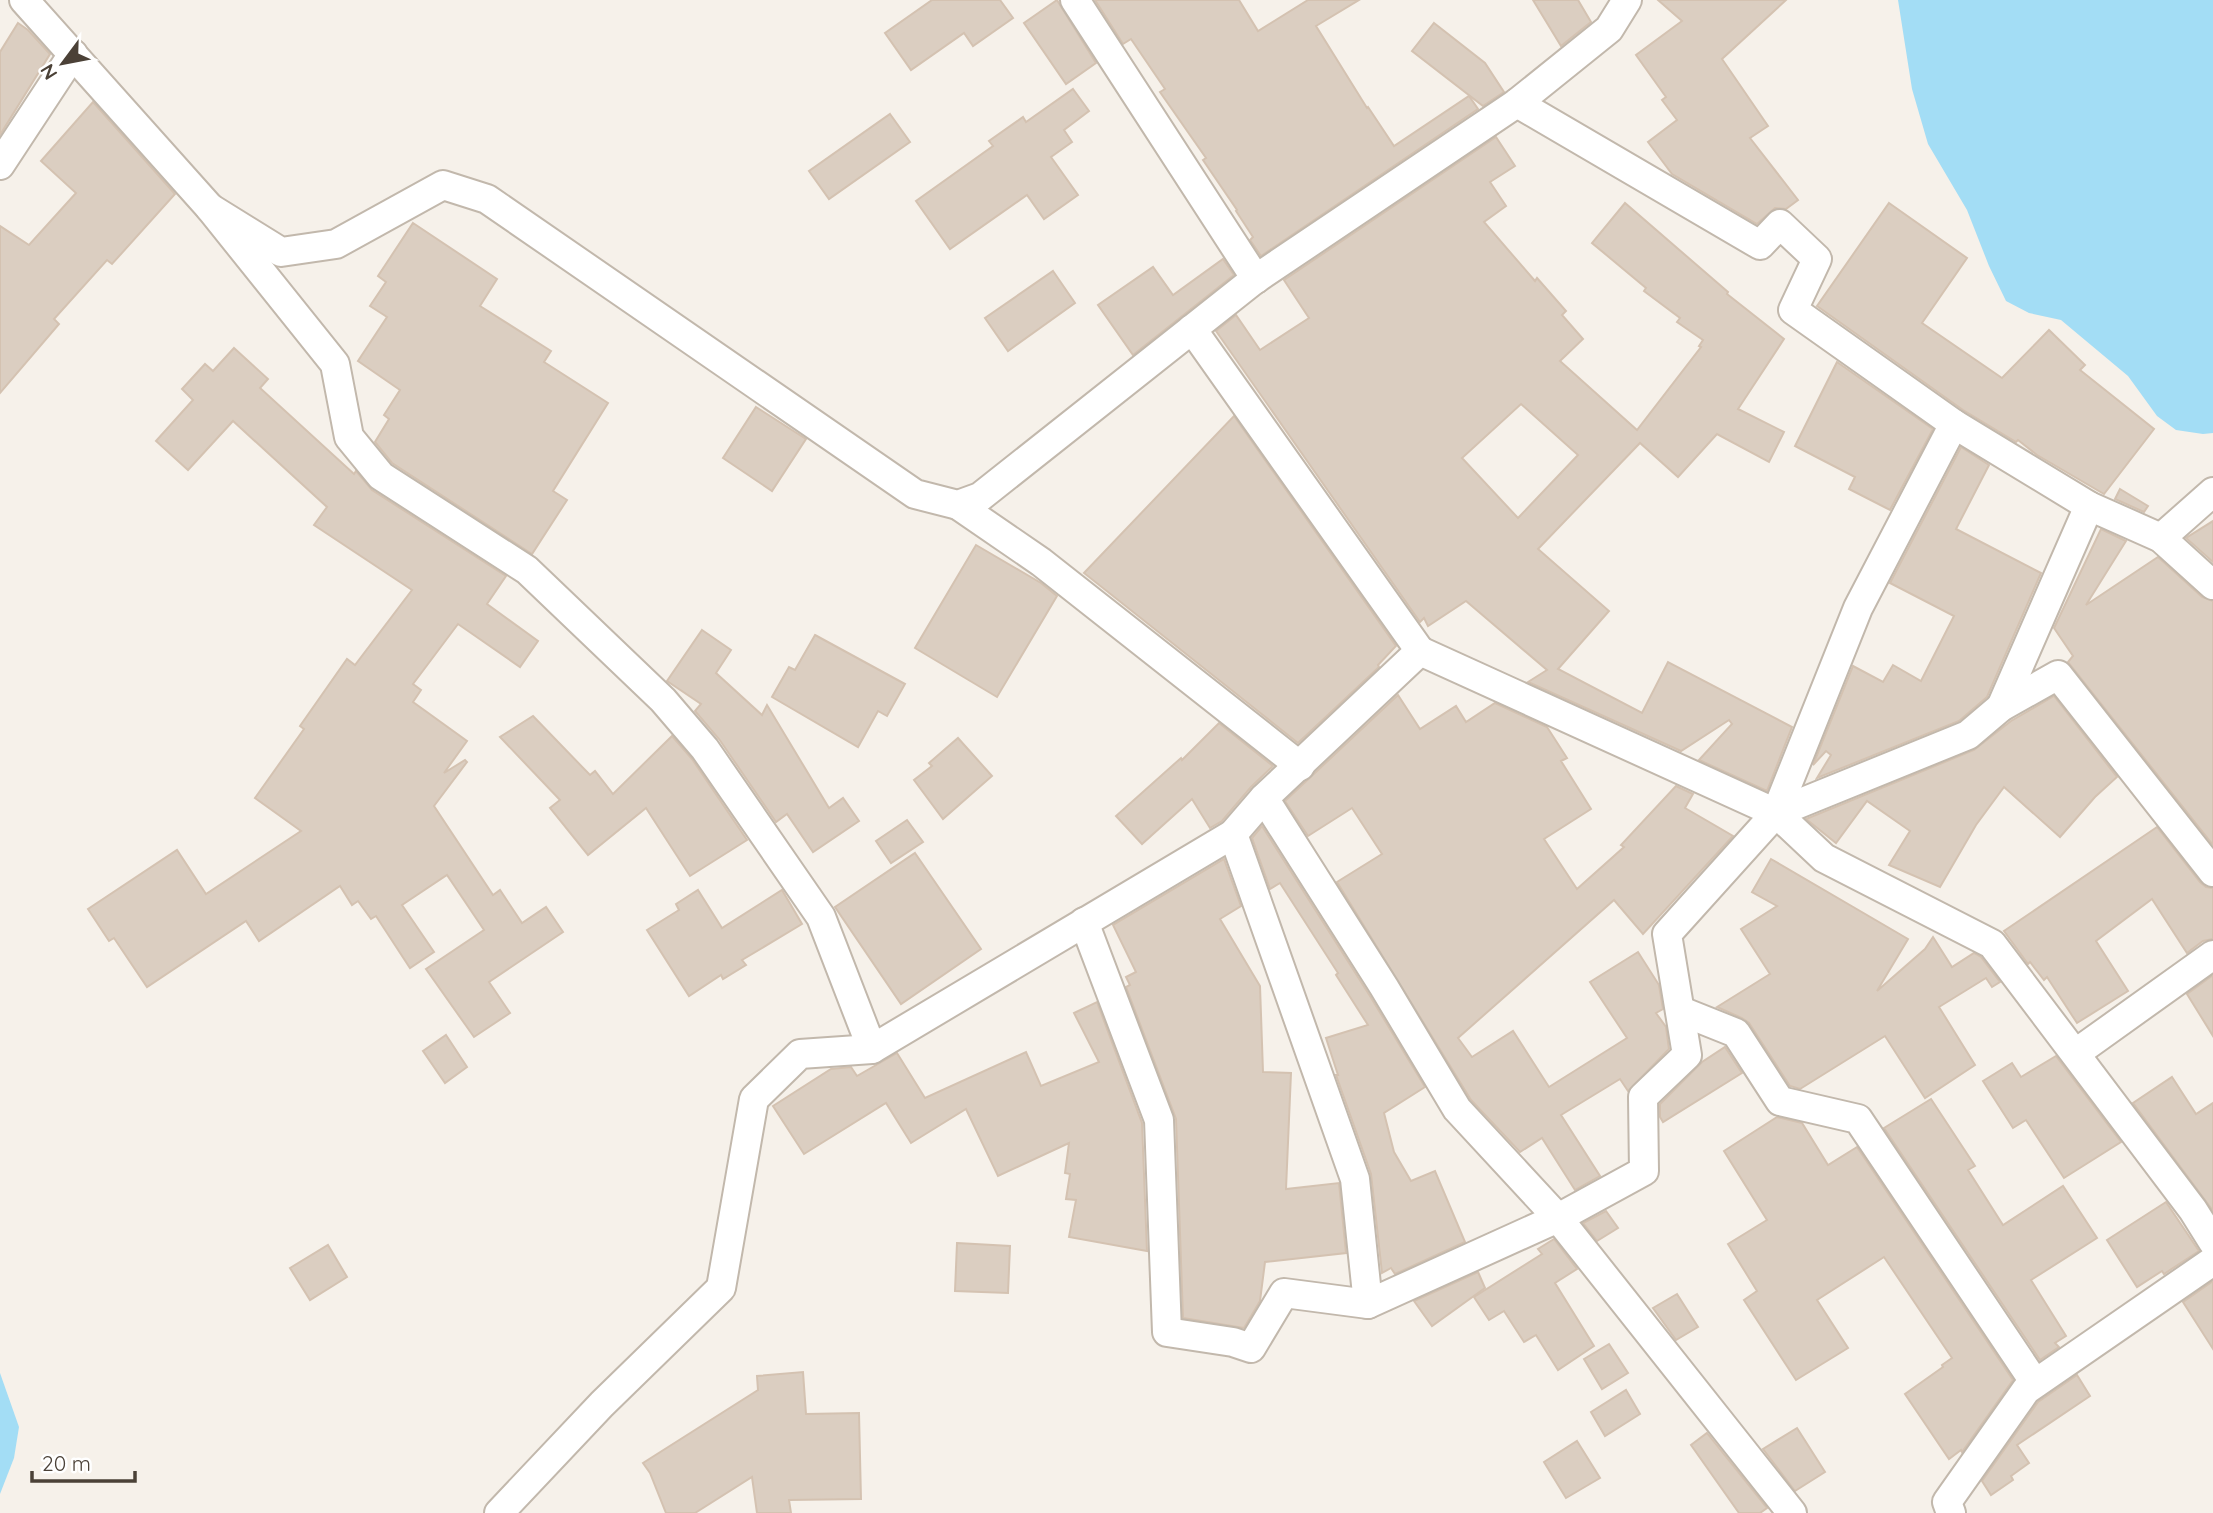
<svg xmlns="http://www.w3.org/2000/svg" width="2213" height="1513" font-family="Quicksand,sans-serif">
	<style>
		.water { fill: #a3ddf5 }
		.building { fill: #dbcec1; stroke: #d4c2b1; stroke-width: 2; fill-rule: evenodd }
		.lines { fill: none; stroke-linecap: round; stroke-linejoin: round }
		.street-casing { stroke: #c2b8ac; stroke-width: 32 }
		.street { stroke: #fff; stroke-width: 28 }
	</style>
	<rect width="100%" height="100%" fill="#f6f1ea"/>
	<g class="water">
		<path d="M 1898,0 L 2213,0 L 2213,433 L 2203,434 L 2176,430 L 2157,416 L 2128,376 L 2061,320 L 2029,313 L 2006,301 L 1989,266 L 1967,210 L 1928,144 L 1912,89 Z"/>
		<path d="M 0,1373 L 19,1427 L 14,1458 L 0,1494 Z"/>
	</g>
	<g class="building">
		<path d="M 932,0 L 1000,0 L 1013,18 L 973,46 L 964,33 L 911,70 L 885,33 Z"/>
		<path d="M 1057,0 L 1096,63 L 1066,84 L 1024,23 Z"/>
		<path d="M 1095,0 L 1239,0 L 1258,31 L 1308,0 L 1359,0 L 1316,26 L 1367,108 L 1368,107 L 1394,146 L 1469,96 L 1478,109 L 1261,256 L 1250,240 L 1253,237 L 1236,211 L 1237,210 L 1203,160 L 1206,158 L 1160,92 L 1165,89 L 1131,39 L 1123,44 Z"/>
		<path d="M 1533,0 L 1578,0 L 1591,22 L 1561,46 Z"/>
		<path d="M 1658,0 L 1786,0 L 1722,59 L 1768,126 L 1750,138 L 1798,200 L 1786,209 L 1775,208 L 1757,224 L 1672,174 L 1648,142 L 1677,120 L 1662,100 L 1666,97 L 1636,55 L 1682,21 Z"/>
		<path d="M 18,23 L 28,30 L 50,54 L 0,135 L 0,52 Z"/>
		<path d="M 1434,23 L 1485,63 L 1504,92 L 1483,106 L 1412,51 Z"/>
		<path d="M 1073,89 L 1089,111 L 1064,130 L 1072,142 L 1051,157 L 1078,195 L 1044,219 L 1027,195 L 950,249 L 916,201 L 993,146 L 989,141 L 1023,117 L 1026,122 Z"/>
		<path d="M 93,102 L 175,194 L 112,264 L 107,260 L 54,319 L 59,324 L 0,393 L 0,226 L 29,245 L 76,193 L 41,161 Z"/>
		<path d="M 890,114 L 910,142 L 829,199 L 809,171 Z"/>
		<path d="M 1496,137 L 1515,166 L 1490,182 L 1506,206 L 1484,222 L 1535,281 L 1537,278 L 1566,311 L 1562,315 L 1583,339 L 1560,361 L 1637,430 L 1701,347 L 1699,346 L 1703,340 L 1677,322 L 1680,318 L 1644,291 L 1646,288 L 1592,243 L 1625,203 L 1728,292 L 1727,294 L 1784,339 L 1738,409 L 1784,432 L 1769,462 L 1717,434 L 1678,477 L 1640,443 L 1538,549 L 1609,611 L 1558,669 L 1642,713 L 1668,662 L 1792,727 L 1767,791 L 1699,760 L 1732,724 L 1729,720 L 1681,751 L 1528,682 L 1547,670 L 1466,601 L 1428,626 L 1424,618 L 1420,622 L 1216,331 L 1236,315 L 1260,350 L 1309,318 L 1284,280 ZM 1521,404 L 1578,455 L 1518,518 L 1462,458 Z"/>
		<path d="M 1889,203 L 1967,258 L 1922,323 L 2002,378 L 2049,330 L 2085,365 L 2080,370 L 2154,429 L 2104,494 L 2037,455 L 2018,440 L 2016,442 L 1963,410 L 1817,306 Z"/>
		<path d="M 413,223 L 497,279 L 480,306 L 551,351 L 544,362 L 608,403 L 553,491 L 567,500 L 532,554 L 392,463 L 375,442 L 389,419 L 384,415 L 400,390 L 358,361 L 387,317 L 370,306 L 386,282 L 378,276 Z"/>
		<path d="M 1223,259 L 1234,275 L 1133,355 L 1098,305 L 1153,267 L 1173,295 Z"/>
		<path d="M 1053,271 L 1075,303 L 1008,351 L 985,318 Z"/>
		<path d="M 234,348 L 268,379 L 260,388 L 354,474 L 356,471 L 372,490 L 506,576 L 487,604 L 538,641 L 520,667 L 458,624 L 413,684 L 421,690 L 413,702 L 467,741 L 444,773 L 465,760 L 467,762 L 434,806 L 493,895 L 500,890 L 522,923 L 546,907 L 563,932 L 489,982 L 510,1013 L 474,1037 L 426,969 L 484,930 L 447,875 L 402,905 L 434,952 L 410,968 L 376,916 L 371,919 L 358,901 L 352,905 L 340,886 L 259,941 L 246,921 L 147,987 L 114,938 L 109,941 L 88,909 L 177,850 L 206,894 L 301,831 L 255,798 L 304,729 L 300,726 L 347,659 L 355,665 L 412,590 L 314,525 L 327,507 L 233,421 L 188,470 L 156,441 L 193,400 L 182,389 L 205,364 L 213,371 Z"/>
		<path d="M 1837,362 L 1933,429 L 1890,510 L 1849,489 L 1855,477 L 1795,446 Z"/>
		<path d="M 756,407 L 806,439 L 772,491 L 723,458 Z"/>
		<path d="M 1234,416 L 1396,646 L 1378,665 L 1379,667 L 1298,743 L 1084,573 Z"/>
		<path d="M 1961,447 L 1989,465 L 1956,529 L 2041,573 L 1987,697 L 1959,721 L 1817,778 L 1831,755 L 1826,751 L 1813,765 L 1853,666 L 1883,682 L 1893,665 L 1921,681 L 1954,616 L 1890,583 Z"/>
		<path d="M 2120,489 L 2148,506 L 2144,512 L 2115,499 Z"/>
		<path d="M 2213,521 L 2213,562 L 2186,538 Z"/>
		<path d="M 2101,529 L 2126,541 L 2086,605 L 2158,557 L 2202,597 L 2213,601 L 2213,845 L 2068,662 L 2073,656 L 2054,628 Z"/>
		<path d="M 976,545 L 1041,583 L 1057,596 L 997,697 L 915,648 Z"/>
		<path d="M 702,630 L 731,650 L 716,673 L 762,715 L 767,705 L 829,808 L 843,798 L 859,821 L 813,852 L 787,814 L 776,822 L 719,739 L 695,711 L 701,704 L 667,681 Z"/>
		<path d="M 815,635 L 905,684 L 887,716 L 878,711 L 858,747 L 772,697 L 789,667 L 795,670 Z"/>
		<path d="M 1398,695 L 1420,729 L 1456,706 L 1466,722 L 1495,703 L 1547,727 L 1567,758 L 1561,761 L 1591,809 L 1544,839 L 1577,889 L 1624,847 L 1621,845 L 1676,786 L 1693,794 L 1685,808 L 1733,836 L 1643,934 L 1614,900 L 1458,1038 L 1472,1057 L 1513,1031 L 1549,1087 L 1627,1038 L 1590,982 L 1638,952 L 1659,985 L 1663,1009 L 1656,1013 L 1666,1027 L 1669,1049 L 1628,1091 L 1620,1079 L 1561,1115 L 1600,1176 L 1575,1190 L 1542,1138 L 1520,1152 L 1471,1100 L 1337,882 L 1382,854 L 1352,808 L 1308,836 L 1285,801 Z"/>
		<path d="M 2054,696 L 2117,777 L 2095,797 L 2060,837 L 2004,787 L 1976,825 L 1940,887 L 1889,865 L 1910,831 L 1867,801 L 1836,843 L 1806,819 L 1974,750 L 2011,721 Z"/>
		<path d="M 533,716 L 590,775 L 595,771 L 613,794 L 672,736 L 692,759 L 747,840 L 690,876 L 646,808 L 588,855 L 550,808 L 560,800 L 500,737 Z"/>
		<path d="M 1219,723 L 1273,766 L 1251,787 L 1222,821 L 1210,828 L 1192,799 L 1142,844 L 1116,816 L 1181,758 L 1182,760 Z"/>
		<path d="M 958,738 L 992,776 L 943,819 L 914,780 L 932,766 L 929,763 Z"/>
		<path d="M 907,820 L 923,842 L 891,863 L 876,841 Z"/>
		<path d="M 1262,826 L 1370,996 L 1425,1087 L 1384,1113 L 1394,1152 L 1411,1181 L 1435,1171 L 1465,1242 L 1395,1274 L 1391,1268 L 1382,1273 L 1371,1174 L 1336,1075 L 1338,1075 L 1326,1038 L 1368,1025 L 1336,975 L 1338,973 L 1280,883 L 1270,889 L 1252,838 Z"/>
		<path d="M 2157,827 L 2200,882 L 2206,887 L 2213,888 L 2213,939 L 2203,941 L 2187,953 L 2152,899 L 2096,941 L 2128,991 L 2077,1023 L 2047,977 L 2044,980 L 2030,962 L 2028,964 L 2004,931 Z"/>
		<path d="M 915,853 L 981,949 L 901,1004 L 835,907 Z"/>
		<path d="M 1224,859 L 1241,906 L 1220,919 L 1260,986 L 1263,1072 L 1291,1073 L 1286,1189 L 1339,1183 L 1346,1253 L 1265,1262 L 1260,1301 L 1244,1328 L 1183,1318 L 1176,1119 L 1126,987 L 1130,985 L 1126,977 L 1136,972 L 1113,925 Z"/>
		<path d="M 1771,859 L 1908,939 L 1877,991 L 1925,949 L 1933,937 L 1952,967 L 1974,953 L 1981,957 L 2000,982 L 1992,987 L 1986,978 L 1939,1007 L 1975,1065 L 1925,1098 L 1885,1036 L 1800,1089 L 1790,1086 L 1749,1023 L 1742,1018 L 1717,1007 L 1770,974 L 1741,929 L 1777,906 L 1752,892 Z"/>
		<path d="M 698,890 L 722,928 L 782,890 L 802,924 L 742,960 L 746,965 L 723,979 L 721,975 L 689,996 L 647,930 L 679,910 L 676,904 Z"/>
		<path d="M 2213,975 L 2213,1036 L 2187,994 Z"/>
		<path d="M 1097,1002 L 1142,1123 L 1147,1251 L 1069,1237 L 1076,1200 L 1066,1199 L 1070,1174 L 1065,1173 L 1069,1143 L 998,1176 L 966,1109 L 911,1143 L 886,1103 L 804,1154 L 773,1106 L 831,1069 L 851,1067 L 857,1076 L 897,1053 L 925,1098 L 1026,1052 L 1041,1086 L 1099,1062 L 1074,1013 Z"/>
		<path d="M 446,1035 L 467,1067 L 445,1083 L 423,1051 Z"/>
		<path d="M 1725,1047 L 1742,1073 L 1663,1122 L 1660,1117 L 1660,1104 L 1702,1062 Z"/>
		<path d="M 2056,1056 L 2121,1142 L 2064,1178 L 2026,1120 L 2013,1128 L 1983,1081 L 2012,1063 L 2021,1077 Z"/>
		<path d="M 2172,1077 L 2196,1114 L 2213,1103 L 2213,1211 L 2133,1103 Z"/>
		<path d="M 1931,1099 L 1975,1166 L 1968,1170 L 2003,1225 L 2063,1186 L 2097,1238 L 2031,1280 L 2066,1336 L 2055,1343 L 2059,1347 L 2040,1360 L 1884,1128 Z"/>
		<path d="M 1777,1117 L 1802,1123 L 1828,1165 L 1857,1147 L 2013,1380 L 1962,1452 L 1961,1450 L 1949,1459 L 1905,1394 L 1943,1367 L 1942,1365 L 1952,1358 L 1884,1257 L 1817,1300 L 1848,1348 L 1796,1380 L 1744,1300 L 1757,1291 L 1728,1244 L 1767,1220 L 1724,1151 Z"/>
		<path d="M 2166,1202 L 2199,1251 L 2164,1274 L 2162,1271 L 2137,1287 L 2107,1240 Z"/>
		<path d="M 1606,1211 L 1618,1228 L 1597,1241 L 1583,1223 Z"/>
		<path d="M 1554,1239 L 1577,1269 L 1555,1283 L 1594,1346 L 1558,1370 L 1536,1335 L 1524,1342 L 1504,1311 L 1489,1320 L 1474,1297 L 1542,1254 L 1538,1249 Z"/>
		<path d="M 957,1243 L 1010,1246 L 1008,1293 L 955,1291 Z"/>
		<path d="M 328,1245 L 347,1277 L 310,1300 L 290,1268 Z"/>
		<path d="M 1478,1272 L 1485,1288 L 1432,1326 L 1414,1301 Z"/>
		<path d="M 2213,1281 L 2213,1349 L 2183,1302 Z"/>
		<path d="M 1677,1294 L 1698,1327 L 1676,1340 L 1653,1308 Z"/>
		<path d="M 1609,1344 L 1628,1373 L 1602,1389 L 1584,1359 Z"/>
		<path d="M 803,1372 L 806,1414 L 859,1413 L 861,1499 L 789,1500 L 791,1513 L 757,1513 L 752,1477 L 695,1513 L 666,1513 L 650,1473 L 643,1463 L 758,1390 L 757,1376 Z"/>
		<path d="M 2077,1375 L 2090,1396 L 2017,1445 L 2029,1463 L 2011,1476 L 2013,1480 L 1991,1495 L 1982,1481 L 2038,1402 Z"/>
		<path d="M 1626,1390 L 1640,1414 L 1605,1436 L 1591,1412 Z"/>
		<path d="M 1797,1428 L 1825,1472 L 1795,1491 L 1763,1449 Z"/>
		<path d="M 1707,1433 L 1767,1508 L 1760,1513 L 1739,1513 L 1691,1445 Z"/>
		<path d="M 1577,1441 L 1600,1478 L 1566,1498 L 1544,1462 Z"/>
	</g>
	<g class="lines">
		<defs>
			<g id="street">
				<path d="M 24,0 L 210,208 L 335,364 L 349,437 L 381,476 L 527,570 L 663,700 L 705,749 L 821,917 L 872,1049"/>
				<path d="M 1075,0 L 1256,279"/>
				<path d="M 1517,103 L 1760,245 L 1780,224 L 1817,259 L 1793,310 L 1954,424 L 2089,506"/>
				<path d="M 0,165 L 73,54"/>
				<path d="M 210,208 L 281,252 L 336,244 L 443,185 L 487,199 L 915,494 L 958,505 L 980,497 L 1254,280 L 1517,103 L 1609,29 L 1627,0"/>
				<path d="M 1192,329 L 1420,651"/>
				<path d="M 958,505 L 1041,562 L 1300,766"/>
				<path d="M 2161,538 L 2213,492"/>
				<path d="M 2001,707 L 2089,506 L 2161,538 L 2213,585"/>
				<path d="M 1264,798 L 1384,987 L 1457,1109 L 1558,1218 L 1792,1513"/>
				<path d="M 1776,813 L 1858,608 L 1954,424"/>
				<path d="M 1233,834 L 1355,1179 L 1368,1304"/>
				<path d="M 1084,922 L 1159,1120 L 1167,1332 L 1233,1342 L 1251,1348 L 1284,1293 L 1368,1304 L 1558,1218 L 1644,1171 L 1643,1097 L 1687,1055 L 1667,934 L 1776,813 L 1824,858 L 1992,944 L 2193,1210 L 2213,1242"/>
				<path d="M 1681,1011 L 1736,1033 L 1780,1101 L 1858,1119 L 2035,1383"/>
				<path d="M 2076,1053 L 2213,955"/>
				<path d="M 499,1513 L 602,1404 L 721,1288 L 754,1099 L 800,1054 L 872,1049 L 1233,834 L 1264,798 L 1420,651 L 1776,813 L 1968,735 L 2001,707 L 2058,675 L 2213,872"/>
				<path d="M 1951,1513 L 1947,1502 L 2026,1390 L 2213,1261"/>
			</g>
		</defs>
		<use href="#street" class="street-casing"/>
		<use href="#street" class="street"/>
	</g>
	<g transform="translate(63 63) rotate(238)" stroke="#ffffff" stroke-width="5" paint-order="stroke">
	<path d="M0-5L12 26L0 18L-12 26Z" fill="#4b4137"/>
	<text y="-10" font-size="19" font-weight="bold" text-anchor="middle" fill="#4b4137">N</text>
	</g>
	<path d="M32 1471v10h103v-10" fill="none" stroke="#4b4137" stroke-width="3.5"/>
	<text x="42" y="1471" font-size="21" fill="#4b4137" stroke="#ffffff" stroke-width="5" paint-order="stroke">20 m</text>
</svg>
